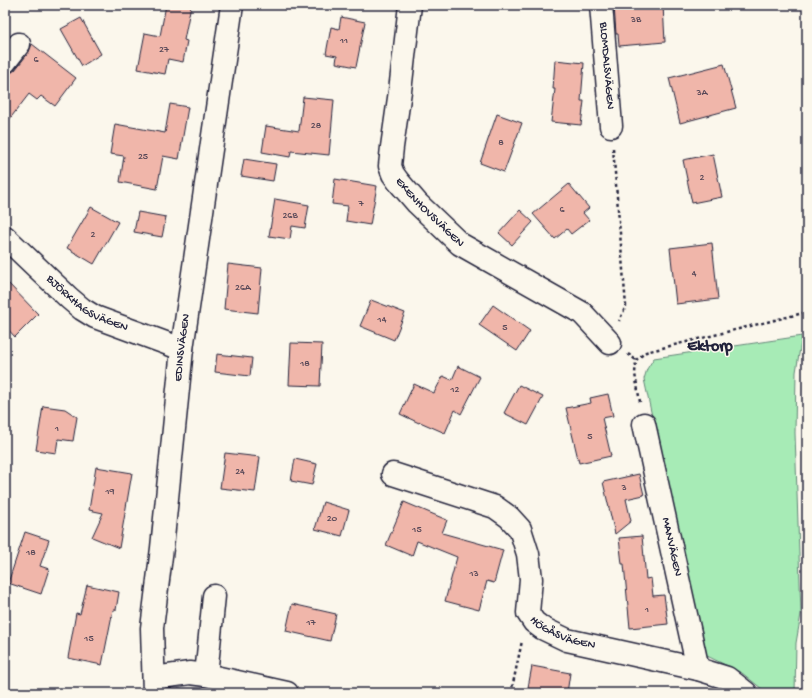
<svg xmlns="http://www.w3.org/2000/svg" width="812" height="698" font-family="'Gochi Hand',sans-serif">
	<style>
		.green { fill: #a7ebb6; stroke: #648678 }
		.building { fill: #f0b6aa; stroke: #22223b }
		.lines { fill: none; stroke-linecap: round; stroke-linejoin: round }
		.minor-casing { stroke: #22223b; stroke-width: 25 }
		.path { stroke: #22223b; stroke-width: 2.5; stroke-dasharray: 3 3; stroke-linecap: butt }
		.minor { stroke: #fbf7ec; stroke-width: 22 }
		.labels { text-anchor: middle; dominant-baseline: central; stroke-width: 3; stroke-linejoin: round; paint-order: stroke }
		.number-label { font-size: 10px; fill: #564757 }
		.street-label { font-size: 12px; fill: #22223b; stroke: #fbf7ec }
		.district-label { font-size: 16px; font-weight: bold; fill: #22223b; stroke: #fbf7ec }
	</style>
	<rect width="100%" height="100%" fill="#fbf7ec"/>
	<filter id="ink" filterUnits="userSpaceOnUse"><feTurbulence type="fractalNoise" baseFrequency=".025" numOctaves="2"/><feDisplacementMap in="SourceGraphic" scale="8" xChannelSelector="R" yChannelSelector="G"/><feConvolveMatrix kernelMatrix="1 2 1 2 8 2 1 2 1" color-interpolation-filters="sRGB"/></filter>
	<g filter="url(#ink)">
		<path class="green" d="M 802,336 L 796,372 L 795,433 L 801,614 L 796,643 L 795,693 L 767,693 L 742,673 L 703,654 L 644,379 L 647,369 L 654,358 Z"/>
		<g class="building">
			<path d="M 166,5 L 191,5 L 184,40 L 187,41 L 183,62 L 168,59 L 165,74 L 138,69 L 145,33 L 160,36 Z"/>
			<path d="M 614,5 L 663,5 L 665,42 L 619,46 L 618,34 L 616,34 Z"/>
			<path d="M 341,17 L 365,22 L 356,67 L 336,63 L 337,56 L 326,54 L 331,27 L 339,29 Z"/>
			<path d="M 81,18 L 101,54 L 82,66 L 61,29 Z"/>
			<path d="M 32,44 L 76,78 L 55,106 L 41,96 L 37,100 L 29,94 L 5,125 L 5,79 L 9,74 L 15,70 L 29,52 Z"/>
			<path d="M 555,60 L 584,63 L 581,101 L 584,101 L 581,125 L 551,122 L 555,89 L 553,89 Z"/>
			<path d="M 724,64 L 736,108 L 680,123 L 669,78 Z"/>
			<path d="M 303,97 L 334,100 L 329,155 L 291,151 L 290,157 L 262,152 L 266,126 L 299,131 Z"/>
			<path d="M 170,104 L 188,107 L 179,159 L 163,156 L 157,189 L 120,182 L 124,156 L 110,154 L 115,124 L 165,133 Z"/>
			<path d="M 497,114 L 522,123 L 504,172 L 480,163 Z"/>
			<path d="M 713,154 L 722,197 L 692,203 L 683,160 Z"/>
			<path d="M 244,159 L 276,164 L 273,181 L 241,176 Z"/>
			<path d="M 335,179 L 377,186 L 370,225 L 346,221 L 348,206 L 332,204 Z"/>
			<path d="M 569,184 L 589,208 L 583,213 L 589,220 L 571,234 L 567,229 L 555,239 L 533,214 Z"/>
			<path d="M 275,199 L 309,205 L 305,228 L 292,226 L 290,239 L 269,236 Z"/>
			<path d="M 91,207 L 118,222 L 94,264 L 67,248 Z"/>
			<path d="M 520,210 L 533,222 L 512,245 L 499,233 Z"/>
			<path d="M 138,212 L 166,217 L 162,237 L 134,232 Z"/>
			<path d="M 712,243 L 718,299 L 676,304 L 670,248 Z"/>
			<path d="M 228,264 L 262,268 L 258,313 L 224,309 Z"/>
			<path d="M 5,280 L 38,314 L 15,337 L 5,326 Z"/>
			<path d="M 371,300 L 405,313 L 394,340 L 360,326 Z"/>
			<path d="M 493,305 L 530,331 L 517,351 L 479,325 Z"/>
			<path d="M 291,343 L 322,344 L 320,386 L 289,385 Z"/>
			<path d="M 217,354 L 252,358 L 250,376 L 215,372 Z"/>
			<path d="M 458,366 L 480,377 L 461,414 L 455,410 L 445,433 L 420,422 L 419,423 L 400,414 L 414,384 L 434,393 L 443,376 L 452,380 Z"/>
			<path d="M 519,385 L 543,397 L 528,425 L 504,413 Z"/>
			<path d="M 608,394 L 613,416 L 602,418 L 611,456 L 579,463 L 566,408 L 591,403 L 590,398 Z"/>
			<path d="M 43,406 L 65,409 L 77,417 L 73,441 L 58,439 L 56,453 L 36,450 Z"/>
			<path d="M 225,453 L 260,457 L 255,492 L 220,488 Z"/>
			<path d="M 295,459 L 317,464 L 312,485 L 291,481 Z"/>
			<path d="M 96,467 L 132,473 L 119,548 L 92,537 L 103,513 L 89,510 Z"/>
			<path d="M 639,474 L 644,495 L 626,499 L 631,521 L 615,534 L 603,482 Z"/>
			<path d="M 323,502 L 349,510 L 342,536 L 315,529 Z"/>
			<path d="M 404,502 L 447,520 L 442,533 L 503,550 L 494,583 L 487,581 L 479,610 L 445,601 L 457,557 L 417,541 L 412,556 L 386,545 Z"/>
			<path d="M 25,532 L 49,540 L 40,566 L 49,569 L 41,594 L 8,583 Z"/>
			<path d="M 642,536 L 646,579 L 651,578 L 653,596 L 664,595 L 668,624 L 630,628 L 624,564 L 622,564 L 619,538 Z"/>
			<path d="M 87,585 L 119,592 L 116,610 L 113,610 L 102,665 L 68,658 L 76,613 L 80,614 Z"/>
			<path d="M 292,604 L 336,614 L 330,641 L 286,631 Z"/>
			<path d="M 532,666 L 570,673 L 567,693 L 527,693 Z"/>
		</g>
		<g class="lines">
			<defs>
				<g id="minor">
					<path id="s1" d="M 410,5 L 400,91 L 392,147 L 390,166 L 393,174 L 398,181 L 417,203 L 460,244 L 582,313 L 610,343"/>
					<path id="s2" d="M 601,5 L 611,126"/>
					<path d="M 5,62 L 19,44"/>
					<path id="s3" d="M 5,237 L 69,298 L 82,309 L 95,317 L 182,349"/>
					<path id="s4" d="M 644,424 L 698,669"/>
					<path id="s5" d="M 393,474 L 495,507 L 509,517 L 520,529 L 528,554 L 531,579 L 528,613 L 534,622 L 542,628 L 567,640 L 698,669 L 727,678 L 746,693"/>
					<path d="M 206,675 L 214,596"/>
					<path d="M 154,678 L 190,673 L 206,675 L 287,693"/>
					<path id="s6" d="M 154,693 L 152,628 L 162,548 L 182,349 L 232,5"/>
				</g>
			</defs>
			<use href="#minor" class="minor-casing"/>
			<g class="path">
				<path d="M 613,148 L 626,306 L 619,321"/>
				<path d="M 628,354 L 636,360"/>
				<path d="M 640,402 L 635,374 L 636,360 L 646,352 L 807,312"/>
				<path d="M 511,693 L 522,641"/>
			</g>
			<use href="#minor" class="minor"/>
		</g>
	</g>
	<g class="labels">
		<g class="number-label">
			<text x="636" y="20">3B</text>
			<text x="344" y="41">11</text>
			<text x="164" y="50">27</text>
			<text x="36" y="60">6</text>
			<text x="702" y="93">3A</text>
			<text x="316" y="126">28</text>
			<text x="501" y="143">8</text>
			<text x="143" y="157">25</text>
			<text x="702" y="178">2</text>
			<text x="361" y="204">7</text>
			<text x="562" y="210">6</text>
			<text x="290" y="216">26B</text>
			<text x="93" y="235">2</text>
			<text x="694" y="274">4</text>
			<text x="243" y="288">26A</text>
			<text x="382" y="320">14</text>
			<text x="505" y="328">5</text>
			<text x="305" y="364">18</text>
			<text x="455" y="390">12</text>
			<text x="57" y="429">1</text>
			<text x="590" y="437">5</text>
			<text x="240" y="472">24</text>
			<text x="624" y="488">3</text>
			<text x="110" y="492">19</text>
			<text x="332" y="519">20</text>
			<text x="417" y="530">15</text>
			<text x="31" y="553">18</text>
			<text x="474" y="574">13</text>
			<text x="647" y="610">1</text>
			<text x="311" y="623">17</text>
			<text x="89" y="639">15</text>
		</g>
		<g class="street-label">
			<text stroke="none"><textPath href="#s2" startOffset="61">BLOMDALSVÄGEN</textPath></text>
			<text stroke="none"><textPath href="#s1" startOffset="224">EKENHOVSVÄGEN</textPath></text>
			<text stroke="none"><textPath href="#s3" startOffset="107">BJÖRKHAGSVÄGEN</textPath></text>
			<text stroke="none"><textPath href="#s6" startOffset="347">EDINSVÄGEN</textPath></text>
			<text stroke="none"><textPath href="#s4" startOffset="126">MANVÄGEN</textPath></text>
			<text stroke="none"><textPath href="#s5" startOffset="268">HÖGÅSVÄGEN</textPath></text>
		</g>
		<g class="district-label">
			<text x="710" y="347">Ektorp</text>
		</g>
	</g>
	<rect width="812" height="698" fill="none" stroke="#fbf7ec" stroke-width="20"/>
	<rect x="10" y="10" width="792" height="678" fill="none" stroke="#22223b" stroke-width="1.5" filter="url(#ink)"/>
</svg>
